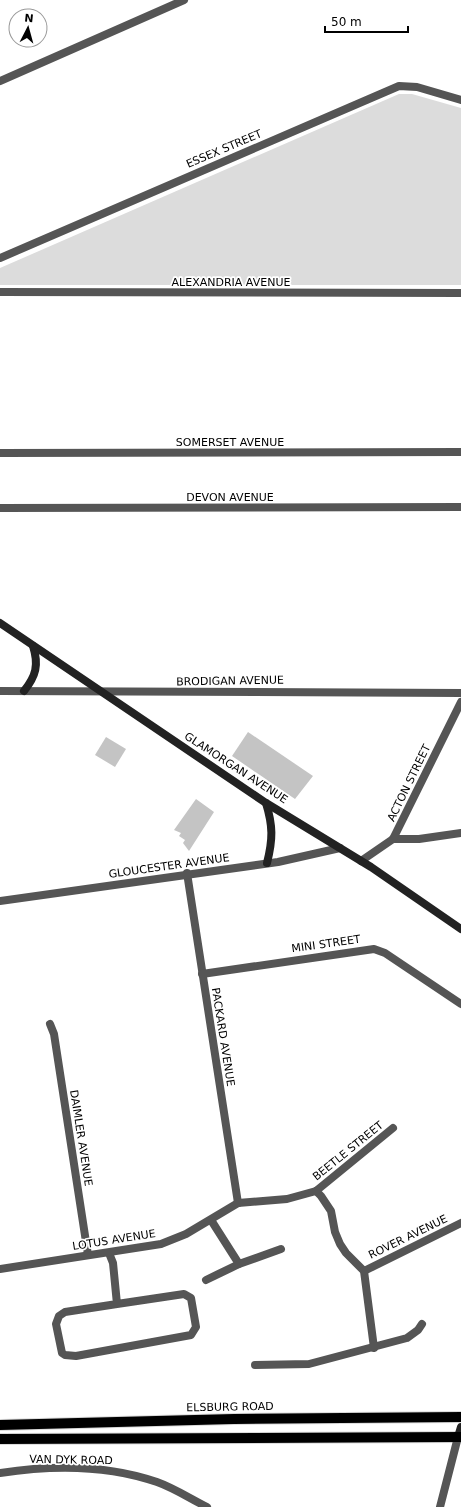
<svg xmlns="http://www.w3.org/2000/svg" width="461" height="1507" font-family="'DejaVu Sans',sans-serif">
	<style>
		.green { fill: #dcdcdc }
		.building { fill: #c4c4c4 }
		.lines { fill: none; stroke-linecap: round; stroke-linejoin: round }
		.primary-casing { stroke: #dbdbdb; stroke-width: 12 }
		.street { stroke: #555; stroke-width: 8 }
		.secondary { stroke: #222; stroke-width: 8 }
		.primary { stroke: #000; stroke-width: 10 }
		.labels { text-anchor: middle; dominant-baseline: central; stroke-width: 3.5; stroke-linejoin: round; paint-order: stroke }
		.street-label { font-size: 11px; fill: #000; stroke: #fff }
	</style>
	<rect width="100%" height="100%" fill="#fff"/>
	<path class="green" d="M 399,94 L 412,94 L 461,108 L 461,285 L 0,285 L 0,268 Z"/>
	<g class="building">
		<path d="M 248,732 L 313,776 L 295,799 L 232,756 Z"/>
		<path d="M 106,737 L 126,749 L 115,767 L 95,755 Z"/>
		<path d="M 196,799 L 214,812 L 189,851 L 183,843 L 185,840 L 179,836 L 181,833 L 174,830 Z"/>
	</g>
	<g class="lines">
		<defs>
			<g id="primary">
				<path d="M 0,1425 L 234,1419 L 461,1417"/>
				<path d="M 0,1439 L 461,1437"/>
			</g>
		</defs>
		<use href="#primary" class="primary-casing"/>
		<g class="street">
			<path d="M 0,81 L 184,0"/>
			<path d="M 0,258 L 399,86 L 417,87 L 461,100"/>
			<path d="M 0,292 L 461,293"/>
			<path d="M 0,453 L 461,452"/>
			<path d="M 0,508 L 461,507"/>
			<path d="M 0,691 L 461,693"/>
			<path d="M 393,839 L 419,839 L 461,833"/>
			<path d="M 361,861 L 393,839 L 461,702"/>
			<path d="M 187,873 L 238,1203"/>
			<path d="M 0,901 L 278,862 L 340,848"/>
			<path d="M 202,974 L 374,949 L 385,953 L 461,1004"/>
			<path d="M 50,1024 L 54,1034 L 88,1255"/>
			<path d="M 316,1191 L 321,1196 L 331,1211 L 335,1232 L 340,1244 L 346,1253 L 364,1271 L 374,1348"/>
			<path d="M 211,1220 L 239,1264"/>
			<path d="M 109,1253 L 113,1263 L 117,1304 L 184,1294 L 191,1298 L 196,1327 L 191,1335 L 76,1356 L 65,1355 L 62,1353 L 56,1324 L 59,1316 L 65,1312 L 117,1304"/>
			<path d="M 0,1269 L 161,1244 L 186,1234 L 238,1203 L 287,1199 L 316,1191 L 393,1128"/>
			<path d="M 364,1271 L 461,1223"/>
			<path d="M 206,1280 L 239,1264 L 281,1249"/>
			<path d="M 255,1365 L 309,1364 L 407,1338 L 418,1330 L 422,1324"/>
			<path d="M 0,1473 C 51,1465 108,1465 157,1482 C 174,1488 191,1499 207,1507"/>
			<path d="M 440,1507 L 458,1437"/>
		</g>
		<g class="secondary">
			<path d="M 0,623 L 266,803 L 371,867 L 461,929"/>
			<path d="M 24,691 C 36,676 39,665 33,646"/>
			<path d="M 266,803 C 273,826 273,839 267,863"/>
			<path d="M 458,1437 L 461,1427"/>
		</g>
		<use href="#primary" class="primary"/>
	</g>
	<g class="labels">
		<g class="street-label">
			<text transform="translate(224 149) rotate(-23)">ESSEX STREET</text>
			<text x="231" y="282">ALEXANDRIA AVENUE</text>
			<text x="230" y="442">SOMERSET AVENUE</text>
			<text x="230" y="497">DEVON AVENUE</text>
			<text transform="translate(230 681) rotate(-1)">BRODIGAN AVENUE</text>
			<text transform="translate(236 768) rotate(33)">GLAMORGAN AVENUE</text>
			<text transform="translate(409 783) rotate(-64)">ACTON STREET</text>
			<text transform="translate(169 866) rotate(-8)">GLOUCESTER AVENUE</text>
			<text transform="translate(326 944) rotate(-8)">MINI STREET</text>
			<text transform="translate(223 1037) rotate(81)">PACKARD AVENUE</text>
			<text transform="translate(81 1138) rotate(81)">DAIMLER AVENUE</text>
			<text transform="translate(348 1151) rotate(-39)">BEETLE STREET</text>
			<text transform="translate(408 1237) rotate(-26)">ROVER AVENUE</text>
			<text transform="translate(114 1240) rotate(-9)">LOTUS AVENUE</text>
			<text transform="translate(230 1407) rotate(-1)">ELSBURG ROAD</text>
			<text transform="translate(71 1460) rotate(1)">VAN DYK ROAD</text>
		</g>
	</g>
	<g transform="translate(28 28) rotate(6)"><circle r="19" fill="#ffffff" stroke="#999999"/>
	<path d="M0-3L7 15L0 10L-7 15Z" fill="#000000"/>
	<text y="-6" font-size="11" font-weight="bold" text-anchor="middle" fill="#000000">N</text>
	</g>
	<path d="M325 26v6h83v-6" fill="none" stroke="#000000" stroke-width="2"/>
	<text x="331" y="26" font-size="12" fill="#000000" stroke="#ffffff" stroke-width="3" paint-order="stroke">50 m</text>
</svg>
